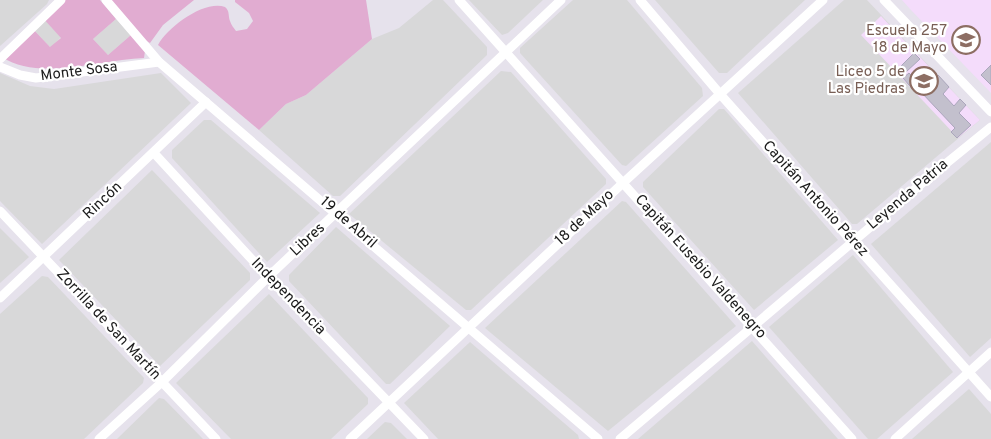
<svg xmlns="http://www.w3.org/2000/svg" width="991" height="439" font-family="Overpass,sans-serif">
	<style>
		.residential { fill: #d8d8d9 }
		.education { fill: #f4dcfb }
		.grass { fill: #e1acd1 }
		.building { fill: #c3c0cd; stroke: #aba6bc }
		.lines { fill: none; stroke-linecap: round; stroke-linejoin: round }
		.street { stroke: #fff; stroke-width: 9 }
		.labels { text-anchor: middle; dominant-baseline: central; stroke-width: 4.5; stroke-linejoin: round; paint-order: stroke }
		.education-label { font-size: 15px; fill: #785e54; stroke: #fff; text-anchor: end }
		.street-label { font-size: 15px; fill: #1b1b1b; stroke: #fff }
	</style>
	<rect width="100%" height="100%" fill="#e6e2ec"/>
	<g class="residential">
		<path d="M 0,0 L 49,0 L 47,4 L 0,46 Z"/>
		<path d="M 433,0 L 443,0 L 487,47 L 487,55 L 340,196 L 333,196 L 259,130 L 286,104 L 306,95 L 372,39 L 399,28 Z"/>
		<path d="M 469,0 L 543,0 L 508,33 L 502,35 Z"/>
		<path d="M 573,0 L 627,0 L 702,88 L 703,96 L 626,166 L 622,165 L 520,53 L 520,48 Z"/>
		<path d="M 655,0 L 805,0 L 727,73 L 719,73 Z"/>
		<path d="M 844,0 L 867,0 L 980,120 L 857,224 L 852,224 L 738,93 Z"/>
		<path d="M 42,17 L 61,37 L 51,48 L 31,27 Z"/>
		<path d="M 116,19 L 131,35 L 108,55 L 93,39 Z"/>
		<path d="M 501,71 L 511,72 L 606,179 L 606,184 L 471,310 L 466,310 L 349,214 Z"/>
		<path d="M 0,73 L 30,86 L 54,89 L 161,73 L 191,103 L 42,244 L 0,201 Z"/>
		<path d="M 719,109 L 724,109 L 838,240 L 754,310 L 643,187 L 643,182 Z"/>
		<path d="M 204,120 L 211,120 L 320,213 L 267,262 L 172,158 L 172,150 Z"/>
		<path d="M 991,142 L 991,338 L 970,357 L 871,244 Z"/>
		<path d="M 152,170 L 250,273 L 250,280 L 160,366 L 59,260 Z"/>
		<path d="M 622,201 L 626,202 L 736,326 L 608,431 L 485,328 Z"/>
		<path d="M 336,227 L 450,326 L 390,384 L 386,384 L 289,281 L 289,275 Z"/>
		<path d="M 0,228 L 29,257 L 0,283 Z"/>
		<path d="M 853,255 L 953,372 L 877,439 L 868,439 L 769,327 Z"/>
		<path d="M 42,276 L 48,277 L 144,378 L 143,383 L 84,439 L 0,439 L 0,314 Z"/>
		<path d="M 269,294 L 368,398 L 368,404 L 331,439 L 231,439 L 176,383 Z"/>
		<path d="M 752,341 L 838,439 L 638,439 Z"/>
		<path d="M 470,342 L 578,435 L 579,439 L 438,439 L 404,403 Z"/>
		<path d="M 969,389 L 991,414 L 991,439 L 912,439 Z"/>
		<path d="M 159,398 L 164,399 L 203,439 L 117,439 Z"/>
		<path d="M 385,422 L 391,423 L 407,439 L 367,439 Z"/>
	</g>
	<g class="education">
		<path d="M 902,0 L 991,0 L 991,93 L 910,9 Z"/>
		<path d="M 881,16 L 980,120 L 958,138 L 861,35 Z"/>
	</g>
	<g class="grass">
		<path d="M 60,0 L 100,0 L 116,19 L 93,39 L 108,55 L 131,35 L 145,51 L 144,58 C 102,59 39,82 2,57 L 31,27 L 50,47 L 61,38 L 42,17 Z"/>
		<path d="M 110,0 L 194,0 L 163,25 L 150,43 L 141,38 Z"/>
		<path d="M 235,0 L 366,0 L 372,39 L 306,95 L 286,104 L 259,130 L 158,45 C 168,27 204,0 225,7 C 230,11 228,16 230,21 C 231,25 234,28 236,31 L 247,29 L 253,21 L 249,13 L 235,2 Z"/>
	</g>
	<g class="building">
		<path d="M 914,53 L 920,59 L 906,72 L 901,66 Z"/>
		<path d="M 991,65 L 991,85 L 981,75 Z"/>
		<path d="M 909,73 L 921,86 L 915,92 L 903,78 Z"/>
		<path d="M 938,75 L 949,87 L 943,94 L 954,106 L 960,99 L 966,105 L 959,113 L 971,125 L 957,138 L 951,132 L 955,128 L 921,92 Z"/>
	</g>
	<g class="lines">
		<g class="street">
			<path d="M 106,0 L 159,62 L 598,439"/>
			<path d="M 459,0 L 852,439"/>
			<path d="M 640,0 L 720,94 L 991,397"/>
			<path d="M 884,0 L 991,112"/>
			<path d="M 0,59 L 61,0"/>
			<path d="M 0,67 L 20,75 L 36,78 L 159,62"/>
			<path d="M 154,153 L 268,277 L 424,439"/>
			<path d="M 0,211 L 216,439"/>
			<path d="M 0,298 L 206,102"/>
			<path d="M 99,439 L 162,382 L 268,277 L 561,0"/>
			<path d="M 350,439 L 624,182 L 823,0"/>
			<path d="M 620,439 L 927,179 L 991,127"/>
			<path d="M 895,439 L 991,352"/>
		</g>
	</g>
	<defs>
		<symbol id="school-ring" viewBox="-11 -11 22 22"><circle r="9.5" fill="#fff" stroke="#8d6e63" stroke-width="1.5"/><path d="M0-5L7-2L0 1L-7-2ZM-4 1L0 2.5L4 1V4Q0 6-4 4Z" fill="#8d6e63"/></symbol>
	</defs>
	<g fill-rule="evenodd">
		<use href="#school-ring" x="950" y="24" width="32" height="32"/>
		<use href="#school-ring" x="908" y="65" width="32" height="32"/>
	</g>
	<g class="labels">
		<g class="education-label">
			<text x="947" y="31">Escuela 257<tspan x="947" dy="17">18 de Mayo</tspan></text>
			<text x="905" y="72">Liceo 5 de<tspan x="905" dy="17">Las Piedras</tspan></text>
		</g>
		<g class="street-label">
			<text transform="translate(79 72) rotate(-7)">Monte Sosa</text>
			<text transform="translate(908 195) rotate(-40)">Leyenda Patria</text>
			<text transform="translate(815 199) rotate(48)">Capitán Antonio Pérez</text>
			<text transform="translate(103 201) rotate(-43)">Rincón</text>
			<text transform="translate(585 218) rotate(-43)">18 de Mayo</text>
			<text transform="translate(348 223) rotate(41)">19 de Abril</text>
			<text transform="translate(308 240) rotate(-43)">Libres</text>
			<text transform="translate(700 267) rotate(48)">Capitán Eusebio Valdenegro</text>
			<text transform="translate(288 297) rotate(46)">Independencia</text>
			<text transform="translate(108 325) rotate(47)">Zorrilla de San Martín</text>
		</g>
	</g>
</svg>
